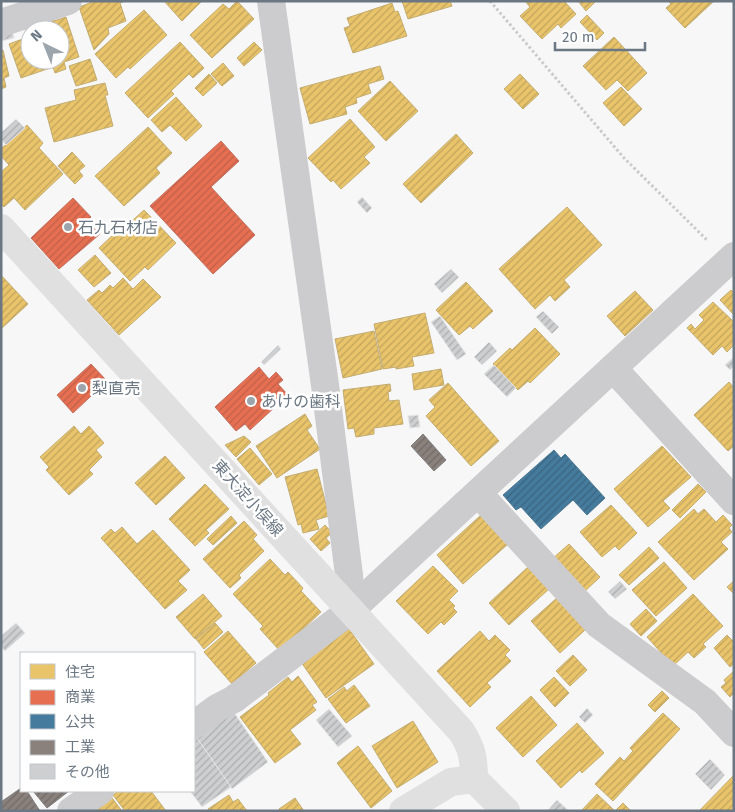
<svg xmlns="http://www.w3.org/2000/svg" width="735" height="812" font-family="'Fira Sans','Noto Sans JP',sans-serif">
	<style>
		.homes { fill: url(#homes-hatch); stroke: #c3ad72; fill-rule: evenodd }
		.shops { fill: url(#shops-hatch); stroke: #c27160 }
		.public { fill: url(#public-hatch); stroke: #507a95 }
		.industry { fill: url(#industry-hatch); stroke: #817e7e }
		.building { fill: url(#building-hatch); stroke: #e6e6e6 }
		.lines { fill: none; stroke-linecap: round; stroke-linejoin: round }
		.path { stroke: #cacacb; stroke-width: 3; stroke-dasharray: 2.5 2.5; stroke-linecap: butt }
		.minor { stroke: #ccccce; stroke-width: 28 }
		.major { stroke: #e0e0e1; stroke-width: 28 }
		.poi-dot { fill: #9ca4ac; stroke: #fff; stroke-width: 2 }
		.labels { text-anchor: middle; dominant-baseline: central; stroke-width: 5; stroke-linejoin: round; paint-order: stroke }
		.poi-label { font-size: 16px; fill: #6b7783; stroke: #fff; text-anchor: start }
		.street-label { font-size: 16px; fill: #6b7783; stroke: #fff }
	</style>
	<defs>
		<pattern id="homes-hatch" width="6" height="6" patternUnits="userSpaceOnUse" patternTransform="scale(1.25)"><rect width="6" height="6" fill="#e9c46a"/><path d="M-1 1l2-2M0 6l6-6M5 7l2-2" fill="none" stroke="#c1a45d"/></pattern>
		<pattern id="shops-hatch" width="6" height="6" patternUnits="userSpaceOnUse" patternTransform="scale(1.25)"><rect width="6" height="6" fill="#e76f51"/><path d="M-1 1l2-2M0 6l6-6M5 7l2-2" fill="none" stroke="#bf6049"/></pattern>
		<pattern id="public-hatch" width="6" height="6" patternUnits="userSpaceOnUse" patternTransform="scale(1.25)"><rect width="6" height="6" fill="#457b9d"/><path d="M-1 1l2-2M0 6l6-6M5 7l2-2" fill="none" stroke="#3c6580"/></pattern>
		<pattern id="industry-hatch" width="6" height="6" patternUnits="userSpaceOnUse" patternTransform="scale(1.25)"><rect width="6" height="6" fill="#8a817c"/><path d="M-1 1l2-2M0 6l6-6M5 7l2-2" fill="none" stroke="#706a67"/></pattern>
		<pattern id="building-hatch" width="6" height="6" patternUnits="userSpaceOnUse" patternTransform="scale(1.25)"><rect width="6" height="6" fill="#cecfd0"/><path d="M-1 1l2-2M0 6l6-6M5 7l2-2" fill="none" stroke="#abadae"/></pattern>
	</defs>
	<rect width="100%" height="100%" fill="#f7f7f7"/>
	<g class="homes">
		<path d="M 95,1 L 125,1 L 120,3 L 126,21 L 108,28 L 109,34 L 94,50 L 79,7 Z"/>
		<path d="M 164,1 L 202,1 L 182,21 Z"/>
		<path d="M 237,1 L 254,19 L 212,58 L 190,35 L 223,4 L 229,9 Z"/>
		<path d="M 402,1 L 450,1 L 452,6 L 408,19 Z"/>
		<path d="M 525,1 L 564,1 L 576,14 L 561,28 L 558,24 L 542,39 L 520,16 L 530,7 Z"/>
		<path d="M 578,1 L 596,1 L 586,11 Z"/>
		<path d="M 668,1 L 714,1 L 685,28 L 666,8 L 671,4 Z"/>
		<path d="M 392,3 L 395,12 L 398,11 L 407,36 L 353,53 L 344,28 L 350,26 L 347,18 Z"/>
		<path d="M 144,10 L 167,35 L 130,69 L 128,67 L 116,78 L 95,54 Z"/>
		<path d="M 52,14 L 54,21 L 66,17 L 79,57 L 64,62 L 66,69 L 55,73 L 53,67 L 21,78 L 9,44 L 28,37 L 24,23 ZM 30,30 L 60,30 L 60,60 L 30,60 Z"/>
		<path d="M 587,15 L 604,33 L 597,40 L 580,22 Z"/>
		<path d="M 614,37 L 647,73 L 628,91 L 617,80 L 606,90 L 583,66 Z"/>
		<path d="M 180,42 L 204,68 L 193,78 L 189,74 L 171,91 L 174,94 L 148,118 L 125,93 Z"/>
		<path d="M 254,42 L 262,50 L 244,66 L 237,58 Z"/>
		<path d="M 3,50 L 9,76 L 4,78 L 6,87 L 1,89 L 1,51 Z"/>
		<path d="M 90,59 L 97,80 L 76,86 L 69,66 Z"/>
		<path d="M 223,63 L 234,76 L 222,86 L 211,74 Z"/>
		<path d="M 380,66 L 384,79 L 368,84 L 371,93 L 356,98 L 357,103 L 345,107 L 347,114 L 310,124 L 300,88 Z"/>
		<path d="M 209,74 L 217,83 L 203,96 L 195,88 Z"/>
		<path d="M 520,74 L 539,94 L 523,109 L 504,89 Z"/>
		<path d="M 390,81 L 418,111 L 386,141 L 358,111 Z"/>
		<path d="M 105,83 L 108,95 L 105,95 L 113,126 L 54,142 L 45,108 L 76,100 L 74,90 Z"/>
		<path d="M 621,87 L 642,109 L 624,126 L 603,103 Z"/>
		<path d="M 176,97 L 202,126 L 186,141 L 170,125 L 162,132 L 151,120 Z"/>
		<path d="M 350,119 L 375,147 L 364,157 L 370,163 L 341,189 L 333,180 L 331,182 L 308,158 Z"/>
		<path d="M 27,125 L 43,143 L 39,148 L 63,174 L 25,210 L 14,198 L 4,207 L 1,204 L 1,172 L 9,165 L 1,156 L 1,149 Z"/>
		<path d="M 148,127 L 172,153 L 156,168 L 160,173 L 124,206 L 95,176 Z"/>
		<path d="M 456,134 L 473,153 L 421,203 L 403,184 Z"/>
		<path d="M 72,152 L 85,166 L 79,171 L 83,176 L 75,184 L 58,166 Z"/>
		<path d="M 567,207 L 602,245 L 564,280 L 570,287 L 555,301 L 550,295 L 535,309 L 499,269 Z"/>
		<path d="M 144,210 L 176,243 L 148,270 L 145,267 L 130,281 L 99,248 L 130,219 L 132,221 Z"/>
		<path d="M 95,255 L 111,273 L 94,287 L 78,270 Z"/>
		<path d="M 1,275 L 28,304 L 1,329 Z"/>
		<path d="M 123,278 L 133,289 L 143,279 L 161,297 L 119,335 L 87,300 L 99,290 L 102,293 L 110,285 L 113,288 Z"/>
		<path d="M 466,282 L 493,311 L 473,329 L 470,326 L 459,335 L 436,310 Z"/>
		<path d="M 731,290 L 734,293 L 734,315 L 720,300 Z"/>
		<path d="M 635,291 L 653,310 L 625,336 L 607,316 Z"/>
		<path d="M 713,302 L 734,322 L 734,330 L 732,332 L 734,334 L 734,345 L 727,352 L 722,346 L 713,355 L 687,328 L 691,324 L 695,329 L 704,320 L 699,315 Z"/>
		<path d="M 425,313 L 434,353 L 412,357 L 414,366 L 396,369 L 396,367 L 383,369 L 374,324 Z"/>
		<path d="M 535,328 L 560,354 L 530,383 L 528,381 L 518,390 L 493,364 L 510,348 L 512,350 Z"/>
		<path d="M 374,331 L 382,369 L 343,378 L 335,339 Z"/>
		<path d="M 441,369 L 444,385 L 414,390 L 412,374 Z"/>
		<path d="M 729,382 L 734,388 L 734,446 L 728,451 L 694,415 Z"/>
		<path d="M 448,383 L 499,441 L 471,466 L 426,416 L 435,407 L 429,400 Z"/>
		<path d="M 390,384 L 391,391 L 388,392 L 389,401 L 399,400 L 403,424 L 374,428 L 374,434 L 356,437 L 354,428 L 348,429 L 343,390 Z"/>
		<path d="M 305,414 L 312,426 L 307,430 L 320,449 L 277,478 L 256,446 Z"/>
		<path d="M 74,426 L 81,434 L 89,426 L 104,443 L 96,450 L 102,457 L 89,470 L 93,474 L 69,495 L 46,470 L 49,467 L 40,457 Z"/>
		<path d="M 244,436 L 251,442 L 236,457 L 225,445 Z"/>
		<path d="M 662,446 L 691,477 L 663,501 L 670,508 L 648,527 L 614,489 Z"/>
		<path d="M 250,448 L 272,474 L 259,485 L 237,459 Z"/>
		<path d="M 165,456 L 185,478 L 156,505 L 135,483 Z"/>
		<path d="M 317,469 L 329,516 L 316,520 L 319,529 L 303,533 L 301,524 L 298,525 L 285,477 Z"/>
		<path d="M 205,484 L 229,509 L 206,530 L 209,533 L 195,546 L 169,519 Z"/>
		<path d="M 698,484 L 706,492 L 680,518 L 672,510 Z"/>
		<path d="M 611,505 L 637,533 L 619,550 L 615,546 L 602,557 L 580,532 Z"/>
		<path d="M 694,509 L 698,514 L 704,509 L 716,522 L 723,515 L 732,525 L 729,528 L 732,532 L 721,542 L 728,549 L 694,580 L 658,542 Z"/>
		<path d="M 481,515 L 508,544 L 463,584 L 437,555 Z"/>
		<path d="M 231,516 L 237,523 L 213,545 L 207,539 Z"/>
		<path d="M 244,521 L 257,535 L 253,539 L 264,551 L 239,575 L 241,578 L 230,588 L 203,559 Z"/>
		<path d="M 325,525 L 332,533 L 326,538 L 330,543 L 321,551 L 310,539 Z"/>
		<path d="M 122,527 L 137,544 L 153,530 L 190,570 L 178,581 L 187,590 L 165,609 L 101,538 L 111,529 L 115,533 Z"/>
		<path d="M 569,544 L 600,577 L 583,593 L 551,560 Z"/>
		<path d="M 649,547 L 659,558 L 629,585 L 619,575 Z"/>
		<path d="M 270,559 L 285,575 L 288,572 L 303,588 L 301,591 L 321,612 L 280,651 L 260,629 L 263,626 L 233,594 Z"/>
		<path d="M 664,562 L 687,588 L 656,616 L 632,590 Z"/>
		<path d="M 433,566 L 458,591 L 449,600 L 455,606 L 453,608 L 457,612 L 444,625 L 441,622 L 428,634 L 396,601 Z"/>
		<path d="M 529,566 L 549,589 L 509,625 L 489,603 Z"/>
		<path d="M 734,581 L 734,594 L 727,587 Z"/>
		<path d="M 203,594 L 222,616 L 195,639 L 176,617 Z"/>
		<path d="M 693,594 L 723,626 L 703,644 L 706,647 L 694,658 L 688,652 L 673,666 L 647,637 Z"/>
		<path d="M 558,597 L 579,620 L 577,621 L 585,630 L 560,653 L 531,621 Z"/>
		<path d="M 646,609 L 657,621 L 641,636 L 630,624 Z"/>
		<path d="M 215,623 L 223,632 L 204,649 L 196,639 Z"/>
		<path d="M 349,629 L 374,664 L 326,698 L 301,662 Z"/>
		<path d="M 228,631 L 256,663 L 232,684 L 204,652 Z"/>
		<path d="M 480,631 L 489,641 L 495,635 L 510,650 L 505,655 L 511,661 L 487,683 L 491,687 L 470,707 L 437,671 Z"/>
		<path d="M 727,635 L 734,642 L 734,664 L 730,667 L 714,648 Z"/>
		<path d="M 573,655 L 587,670 L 570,686 L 556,671 Z"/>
		<path d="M 734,671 L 734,693 L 730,697 L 721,687 L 726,683 L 724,680 Z"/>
		<path d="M 298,676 L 317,702 L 312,705 L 316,710 L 290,730 L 301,744 L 275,763 L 240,717 L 269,695 L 268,693 L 288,677 L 292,682 Z"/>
		<path d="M 554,677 L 569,693 L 555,707 L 540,690 Z"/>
		<path d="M 354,685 L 370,706 L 346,723 L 328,699 L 344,687 L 347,691 Z"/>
		<path d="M 662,691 L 669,698 L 655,712 L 648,705 Z"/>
		<path d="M 531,696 L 557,725 L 523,757 L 496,728 Z"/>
		<path d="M 663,713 L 680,729 L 613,801 L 595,784 L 620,757 L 624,761 L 633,751 L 630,748 Z"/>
		<path d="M 413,721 L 438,762 L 397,788 L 372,746 Z"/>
		<path d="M 577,723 L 604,753 L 582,773 L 580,770 L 561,788 L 536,761 Z"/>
		<path d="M 358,746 L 392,791 L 371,808 L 337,763 Z"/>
		<path d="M 734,775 L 734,811 L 699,811 Z"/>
		<path d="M 118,791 L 151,791 L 166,811 L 125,811 L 113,795 Z"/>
		<path d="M 109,794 L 122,811 L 87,811 Z"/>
		<path d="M 597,794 L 615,811 L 581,811 Z"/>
		<path d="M 229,795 L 233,802 L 238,799 L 247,811 L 209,811 L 208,809 Z"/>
		<path d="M 295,798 L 304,811 L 280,811 L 279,809 Z"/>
		<path d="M 623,803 L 631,811 L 615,811 Z"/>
	</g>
	<g class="shops">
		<path d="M 221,141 L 239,161 L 211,187 L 255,235 L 213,274 L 150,206 Z"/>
		<path d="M 73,198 L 91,217 L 87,221 L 100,234 L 59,269 L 31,238 Z"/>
		<path d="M 91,364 L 107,381 L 73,413 L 57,395 Z"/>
		<path d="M 259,367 L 269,379 L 276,372 L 283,380 L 278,384 L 288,395 L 250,430 L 245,424 L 236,431 L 215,407 Z"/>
	</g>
	<path class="public" d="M 554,450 L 561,458 L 565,454 L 605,498 L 587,515 L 573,500 L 541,529 L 521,507 L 516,510 L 503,495 Z"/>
	<g class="industry">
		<path d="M 423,434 L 446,460 L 434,471 L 411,446 Z"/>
		<path d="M 21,788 L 21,791 L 27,791 L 40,811 L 1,811 L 1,802 Z"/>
		<path d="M 33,791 L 69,791 L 47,808 Z"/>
	</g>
	<g class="building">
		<path d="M 11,27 L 14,38 L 1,41 L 1,30 Z"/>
		<path d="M 16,119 L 25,128 L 6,145 L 1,139 L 1,133 Z"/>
		<path d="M 362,197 L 372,208 L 367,213 L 357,202 Z"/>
		<path d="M 451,269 L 459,277 L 442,293 L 434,284 Z"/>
		<path d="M 543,311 L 559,327 L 552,334 L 536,317 Z"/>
		<path d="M 440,316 L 466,354 L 457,360 L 431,322 Z"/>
		<path d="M 489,342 L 497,351 L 482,365 L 474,357 Z"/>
		<path d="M 278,345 L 281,349 L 264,365 L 261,362 Z"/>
		<path d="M 734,357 L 734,366 L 730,370 L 725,365 Z"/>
		<path d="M 494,365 L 516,388 L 507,397 L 484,374 Z"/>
		<path d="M 418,415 L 420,427 L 410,428 L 408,416 Z"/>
		<path d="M 620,581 L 627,589 L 615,599 L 608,592 Z"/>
		<path d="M 16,623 L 25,633 L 5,651 L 1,646 L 1,636 Z"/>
		<path d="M 587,708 L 593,715 L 585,723 L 579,717 Z"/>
		<path d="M 329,709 L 352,736 L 338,747 L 316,720 Z"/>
		<path d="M 233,711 L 268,762 L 232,789 L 196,737 Z"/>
		<path d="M 195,735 L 231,787 L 202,807 L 190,791 L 194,791 Z"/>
		<path d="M 710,759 L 725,775 L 711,790 L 695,774 Z"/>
		<path d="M 557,800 L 569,811 L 547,811 Z"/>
	</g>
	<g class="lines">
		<path class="path" d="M 490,1 L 624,158 L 708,241"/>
		<g class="minor">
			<path d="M 271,1 L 325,385 L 349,575 L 351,610"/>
			<path d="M 1,23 L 68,1"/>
			<path d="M 613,368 L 734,501"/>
			<path d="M 478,493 L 599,625 L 705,702 L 734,733"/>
			<path d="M 194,725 L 217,708 L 234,699 L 351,610 L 734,256"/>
			<path d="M 71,811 L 100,791"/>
		</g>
		<g class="major">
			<path d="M 1,228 L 461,731 C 472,748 474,758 474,779"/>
			<path d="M 474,779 L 506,811"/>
			<path d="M 403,811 L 451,782 L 474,779"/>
		</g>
	</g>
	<g class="poi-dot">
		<circle cx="68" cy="227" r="5"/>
		<circle cx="82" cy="388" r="5"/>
		<circle cx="251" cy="401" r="5"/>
	</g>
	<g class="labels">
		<g class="poi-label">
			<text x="78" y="227">石九石材店</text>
			<text x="92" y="388">梨直売</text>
			<text x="261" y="401">あけの歯科</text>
		</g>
		<g class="street-label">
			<text transform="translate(248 498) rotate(48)">東大淀小俣線</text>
		</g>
	</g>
	<rect width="735" height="812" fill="none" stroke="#6b7783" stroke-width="5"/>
	<rect x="20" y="652" width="175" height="140" fill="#ffffff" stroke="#c4c9cd"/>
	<rect x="30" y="664" width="25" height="15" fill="#e9c46a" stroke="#c4c9cd"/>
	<text x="65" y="677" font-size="15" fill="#6b7783">住宅</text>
	<rect x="30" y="690" width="25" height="15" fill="#e76f51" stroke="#c4c9cd"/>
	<text x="65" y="702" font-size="15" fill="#6b7783">商業</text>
	<rect x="30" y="714" width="25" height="15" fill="#457b9d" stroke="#c4c9cd"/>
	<text x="65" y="727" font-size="15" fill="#6b7783">公共</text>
	<rect x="30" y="740" width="25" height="15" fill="#8a817c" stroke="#c4c9cd"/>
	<text x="65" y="752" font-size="15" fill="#6b7783">工業</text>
	<rect x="30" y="764" width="25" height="15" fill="#cecfd0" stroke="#c4c9cd"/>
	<text x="65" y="777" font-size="15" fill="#6b7783">その他</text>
	<g transform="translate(45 45) rotate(317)"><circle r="24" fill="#ffffff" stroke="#c4c9cd"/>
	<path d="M0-4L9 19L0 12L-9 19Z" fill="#9ca4ac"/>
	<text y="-8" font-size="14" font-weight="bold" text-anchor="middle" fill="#6b7783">N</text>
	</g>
	<path d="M555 42v8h90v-8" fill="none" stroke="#6b7783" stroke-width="2.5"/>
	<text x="562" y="42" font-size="15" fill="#6b7783" stroke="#ffffff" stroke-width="4" paint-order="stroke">20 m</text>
</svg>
